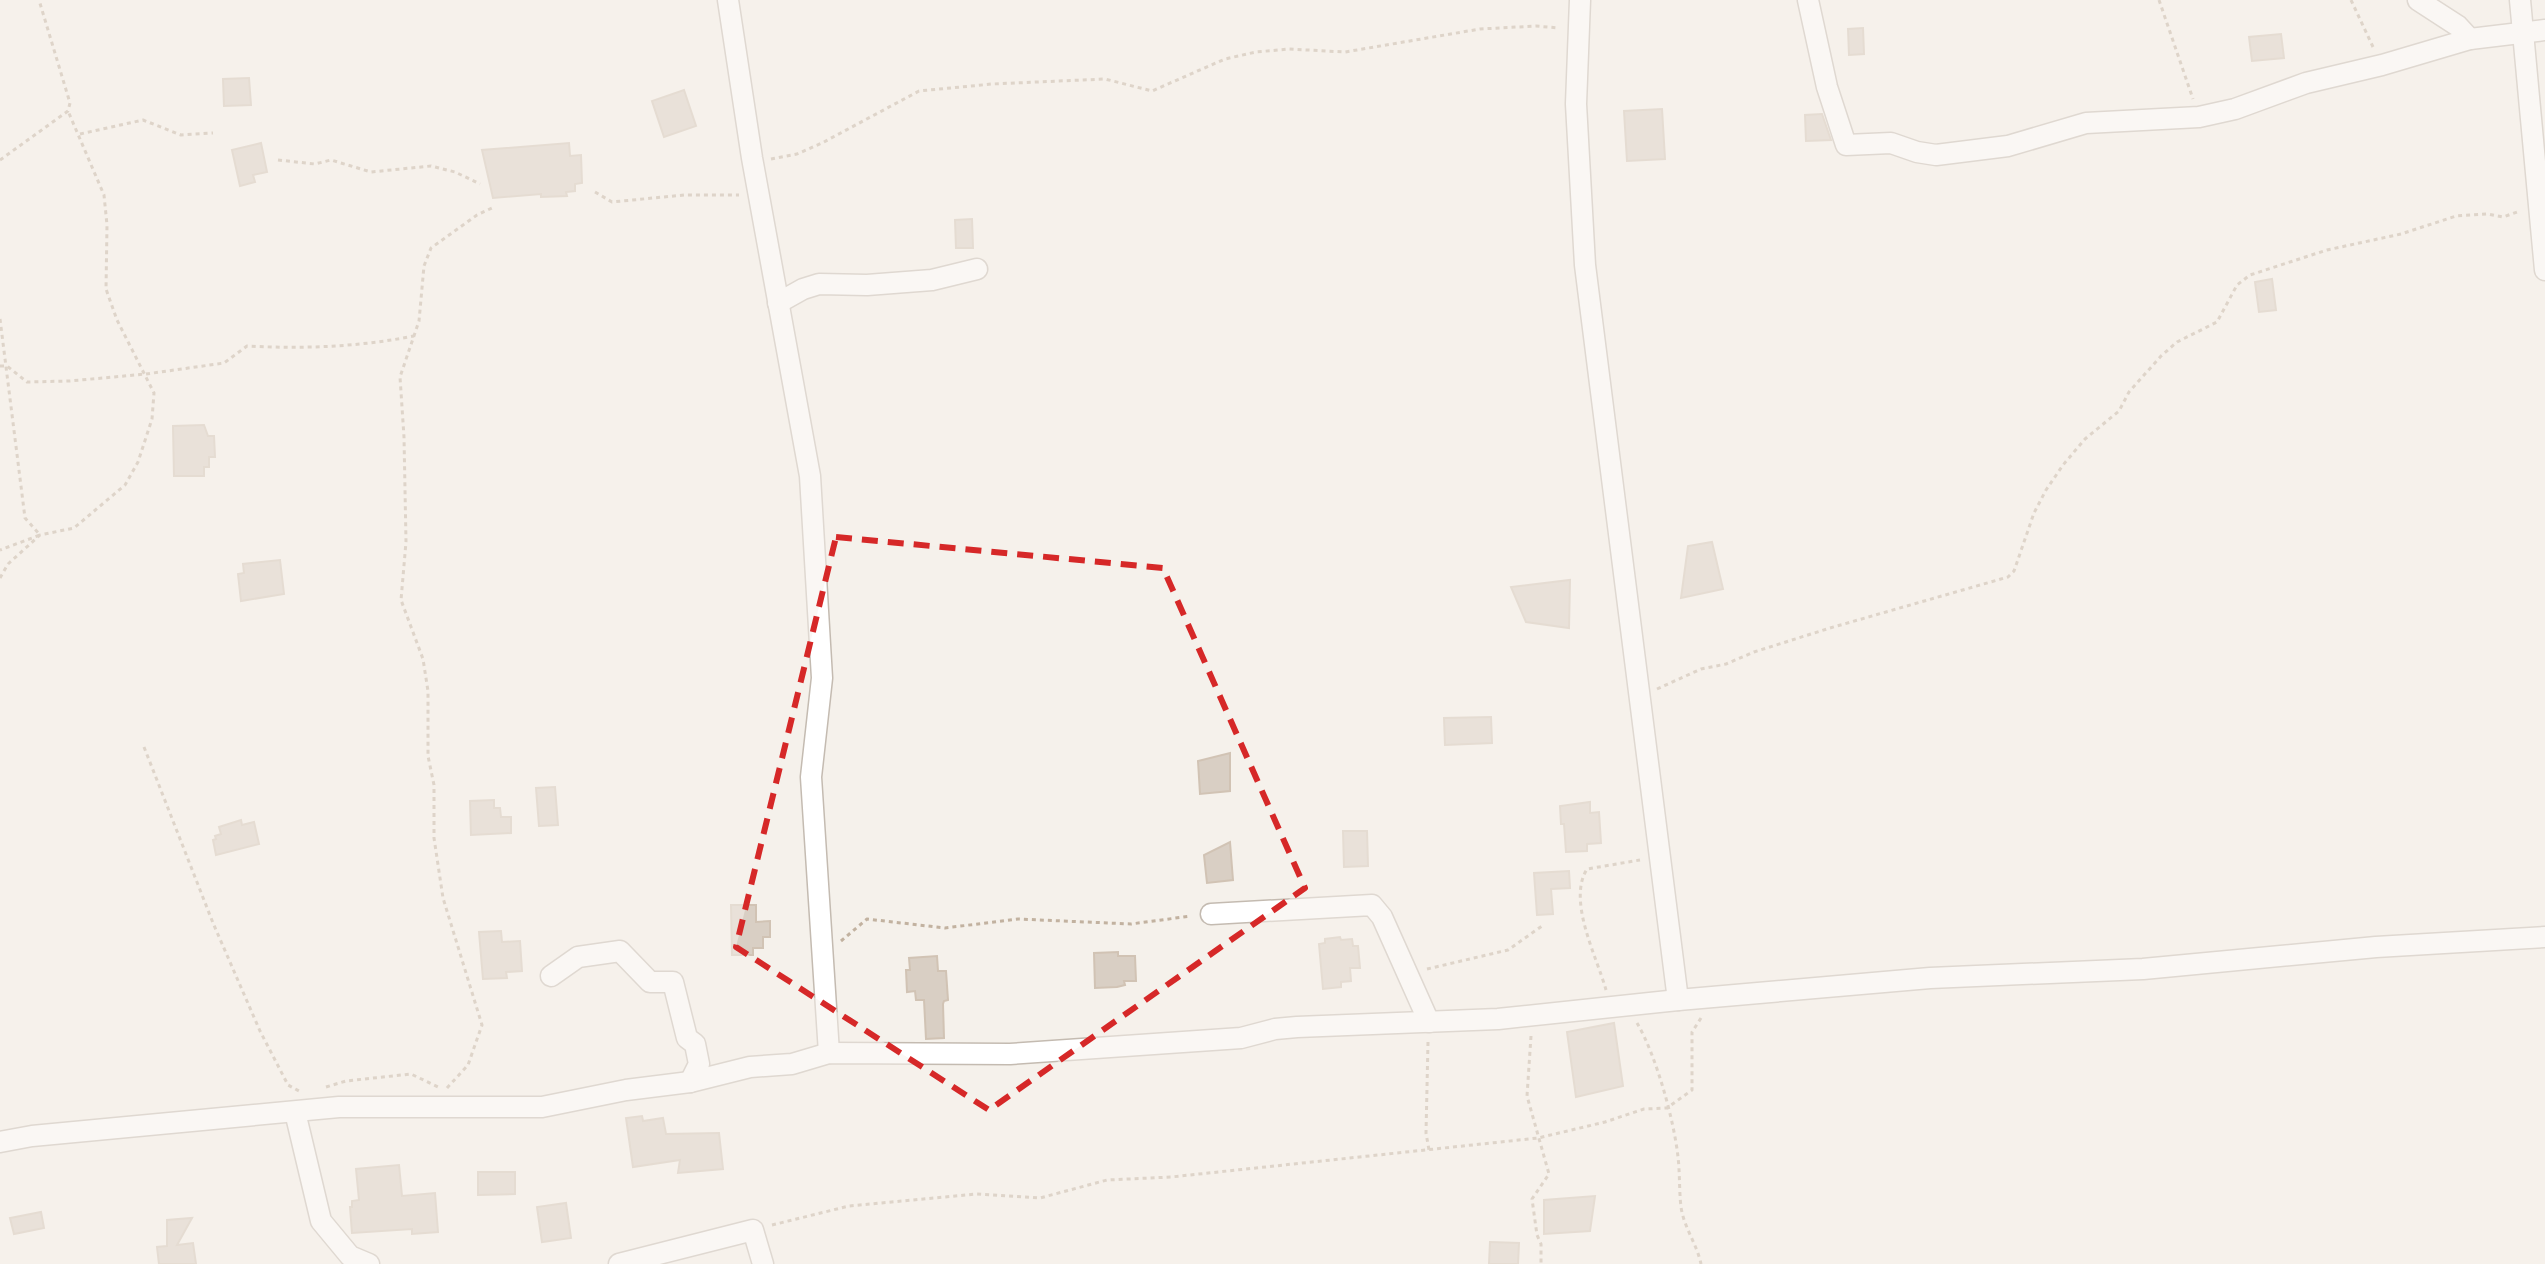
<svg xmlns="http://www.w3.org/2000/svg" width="2545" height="1264" font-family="Commissioner,sans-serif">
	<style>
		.building { fill: #d9cfc4; stroke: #d1c3b4; stroke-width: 2 }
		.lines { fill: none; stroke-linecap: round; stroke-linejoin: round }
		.street-casing { stroke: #c4bbb1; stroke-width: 23 }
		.path { stroke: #c2b2a0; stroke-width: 3; stroke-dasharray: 4 4; stroke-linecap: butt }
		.street { stroke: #fff; stroke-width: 20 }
		.marked { fill: none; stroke: #d62828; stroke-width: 6; stroke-dasharray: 16 10; stroke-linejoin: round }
	</style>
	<rect width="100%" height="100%" fill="#f5f1eb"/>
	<g class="building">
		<path d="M 1863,28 L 1864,54 L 1849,55 L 1848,29 Z"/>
		<path d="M 2281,34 L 2284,58 L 2252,61 L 2249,37 Z"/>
		<path d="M 249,78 L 251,105 L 224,106 L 223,79 Z"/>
		<path d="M 684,90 L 696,126 L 664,137 L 652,101 Z"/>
		<path d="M 1662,109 L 1665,159 L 1627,161 L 1624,111 Z"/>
		<path d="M 1822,114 L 1831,140 L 1806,141 L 1805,115 Z"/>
		<path d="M 261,143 L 267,172 L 253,175 L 255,182 L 240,186 L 232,150 Z"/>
		<path d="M 569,143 L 570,156 L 581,155 L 582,183 L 575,184 L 575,191 L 566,192 L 567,196 L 541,197 L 541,194 L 493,198 L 482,150 Z"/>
		<path d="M 972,219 L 973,248 L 956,248 L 955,220 Z"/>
		<path d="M 2272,279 L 2276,310 L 2259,312 L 2255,282 Z"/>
		<path d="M 204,425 L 208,436 L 214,436 L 215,457 L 209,457 L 209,467 L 204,467 L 204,476 L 174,476 L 173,426 Z"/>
		<path d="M 1712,542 L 1723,589 L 1681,598 L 1688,546 Z"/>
		<path d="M 280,560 L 284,594 L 241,601 L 238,574 L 244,573 L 243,564 Z"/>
		<path d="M 1570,580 L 1569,628 L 1526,622 L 1511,587 Z"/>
		<path d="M 1491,717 L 1492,743 L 1445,745 L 1444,718 Z"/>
		<path d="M 1230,753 L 1230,791 L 1200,794 L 1198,761 Z"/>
		<path d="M 555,787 L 558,825 L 539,826 L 536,788 Z"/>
		<path d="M 494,800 L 494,808 L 500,808 L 501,817 L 511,817 L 511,833 L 471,835 L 470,801 Z"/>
		<path d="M 1590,802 L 1590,813 L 1599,812 L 1601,843 L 1587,844 L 1587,851 L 1566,852 L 1564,824 L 1561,824 L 1560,806 Z"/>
		<path d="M 241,820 L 242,825 L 254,822 L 259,844 L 216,855 L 213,840 L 216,839 L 215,836 L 221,834 L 219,827 Z"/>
		<path d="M 1343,831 L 1367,831 L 1368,866 L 1344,867 Z"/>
		<path d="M 1230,842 L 1233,880 L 1207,883 L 1204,855 Z"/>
		<path d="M 1569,871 L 1570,888 L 1551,889 L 1553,914 L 1537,915 L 1534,873 Z"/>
		<path d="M 731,905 L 756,905 L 756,922 L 770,921 L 770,937 L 763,937 L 763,948 L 753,948 L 753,955 L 732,955 Z"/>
		<path d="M 501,931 L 502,942 L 520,941 L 522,971 L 506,972 L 507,978 L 483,979 L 479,932 Z"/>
		<path d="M 1340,937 L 1341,940 L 1352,939 L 1353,946 L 1358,946 L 1360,968 L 1350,968 L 1351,981 L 1341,982 L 1341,987 L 1323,989 L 1319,944 L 1325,943 L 1325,939 Z"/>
		<path d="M 1118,952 L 1118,956 L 1135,956 L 1136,981 L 1124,981 L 1125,985 L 1117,987 L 1095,988 L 1094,953 Z"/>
		<path d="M 937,956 L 938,971 L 946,971 L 948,1000 L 944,1001 L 943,1004 L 944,1038 L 926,1039 L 924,1000 L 916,1000 L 915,991 L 907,992 L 906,970 L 910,970 L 909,958 Z"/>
		<path d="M 1614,1023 L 1623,1086 L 1576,1097 L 1567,1032 Z"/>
		<path d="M 642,1116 L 643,1121 L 663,1118 L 666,1134 L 719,1133 L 723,1169 L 678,1173 L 680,1160 L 633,1167 L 626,1118 Z"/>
		<path d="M 399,1165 L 402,1196 L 435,1193 L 438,1232 L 412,1234 L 412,1229 L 352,1233 L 350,1207 L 352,1207 L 352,1201 L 359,1200 L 356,1169 Z"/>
		<path d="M 478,1172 L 515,1172 L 515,1194 L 478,1195 Z"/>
		<path d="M 1595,1196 L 1590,1231 L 1544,1234 L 1544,1200 Z"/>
		<path d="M 566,1203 L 571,1238 L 542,1242 L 537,1207 Z"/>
		<path d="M 41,1212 L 44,1228 L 14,1234 L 10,1218 Z"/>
		<path d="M 192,1218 L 177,1245 L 193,1243 L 196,1264 L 159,1264 L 157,1247 L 167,1246 L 167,1220 Z"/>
		<path d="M 1490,1242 L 1519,1243 L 1518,1264 L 1489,1264 Z"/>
	</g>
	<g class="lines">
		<defs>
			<g id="street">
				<path d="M 728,0 L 752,158 L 810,476 L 822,678 L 811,777 L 829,1053"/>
				<path d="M 1580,0 L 1576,104 L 1585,265 L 1678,1000"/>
				<path d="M 1808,0 L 1827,87 L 1846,145 L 1891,143 L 1917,152 L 1936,155 L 2008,146 L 2086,123 L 2199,117 L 2235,109 L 2306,83 L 2382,65 L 2470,39 L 2545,30"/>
				<path d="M 2418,0 L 2458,26 L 2470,39"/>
				<path d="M 2520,0 L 2545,270"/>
				<path d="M 778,303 L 803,289 L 819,284 L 867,285 L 932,280 L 977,269"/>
				<path d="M 1211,914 L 1372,905 L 1382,917 L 1429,1022"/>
				<path d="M 551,976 L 578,957 L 620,951 L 650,982 L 673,982 L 687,1038 L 695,1044 L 699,1064 L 690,1082"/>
				<path d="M 295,1112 L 321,1221 L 350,1256 L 369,1264"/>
				<path d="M 0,1142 L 32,1136 L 339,1107 L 542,1107 L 626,1090 L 690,1082 L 750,1067 L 792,1064 L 829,1053 L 1010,1054 L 1241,1038 L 1275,1029 L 1297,1027 L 1498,1019 L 1678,1000 L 1930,978 L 2143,969 L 2376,947 L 2545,937"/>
				<path d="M 619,1264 L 753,1230 L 763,1264"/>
			</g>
		</defs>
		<use href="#street" class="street-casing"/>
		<g class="path">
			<path d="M 2159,0 L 2193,99"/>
			<path d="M 2351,0 L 2373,47"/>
			<path d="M 80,134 L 143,120 L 181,135 L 213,133"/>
			<path d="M 771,159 L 797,154 L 822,143 L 919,91 L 992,84 L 1105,79 L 1152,91 L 1225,59 L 1256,52 L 1289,49 L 1345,52 L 1480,29 L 1536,26 L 1559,28"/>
			<path d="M 0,160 L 68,111 L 70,103 L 39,0"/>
			<path d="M 278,160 L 315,164 L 331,160 L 371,172 L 431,166 L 455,172 L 480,184"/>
			<path d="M 595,192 L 612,202 L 684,195 L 739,195"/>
			<path d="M 0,319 L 25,518 L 40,535 L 0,550"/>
			<path d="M 0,366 L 7,366 L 27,382 L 70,381 L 146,374 L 224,363 L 247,346 C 303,349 358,347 414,336"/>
			<path d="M 0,578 L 8,564 L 40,535 L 74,528 L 125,485 L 138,462 L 152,419 L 154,393 L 117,320 L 106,289 L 107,225 L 104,195 L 68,111"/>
			<path d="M 1657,689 L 1701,669 L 1726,664 L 1754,652 L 1830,628 L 2008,577 L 2014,571 L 2034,513 L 2046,490 L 2063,465 L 2085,439 L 2119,411 L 2129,392 L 2161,356 L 2177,342 L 2217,322 L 2237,285 L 2250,275 L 2327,250 L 2401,234 L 2456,216 L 2487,214 L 2503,217 L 2520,211"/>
			<path d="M 144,747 L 213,923 L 260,1031 L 288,1085 L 299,1091"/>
			<path d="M 841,941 L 867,919 L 945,928 L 1018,919 L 1131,924 L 1191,916"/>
			<path d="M 1427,969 L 1508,950 L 1542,926"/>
			<path d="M 1606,990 C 1597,957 1567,901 1587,869 L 1640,860"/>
			<path d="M 1637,1023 C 1656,1055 1674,1120 1678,1157 C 1680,1174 1679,1190 1681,1207 C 1684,1228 1697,1244 1701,1264"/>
			<path d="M 1531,1036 L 1527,1096 L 1549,1174 L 1532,1199 L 1537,1235 L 1541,1244 L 1541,1264"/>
			<path d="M 1428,1042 L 1426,1133 L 1429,1150"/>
			<path d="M 326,1087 L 346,1081 L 411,1074 L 438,1087"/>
			<path d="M 447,1088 L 468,1065 L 482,1025 L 443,898 L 434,838 L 434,785 L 428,756 L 428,691 L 423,659 L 401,600 L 406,542 L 404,437 L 400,377 L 419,321 L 424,266 L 431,248 L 477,215 L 494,207"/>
			<path d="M 772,1225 L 849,1206 L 977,1194 L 1040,1198 L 1107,1180 L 1171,1177 L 1538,1138 L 1605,1122 L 1644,1109 L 1667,1108 L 1692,1090 L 1692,1032 L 1701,1018"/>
		</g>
		<use href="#street" class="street"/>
	</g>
	<path d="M0 0H2545V1264H0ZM 836,537 L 1163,568 L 1305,888 L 989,1110 L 736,947 Z" fill="#f5f1eb" fill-opacity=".55" fill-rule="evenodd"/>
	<path class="marked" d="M 836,537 L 1163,568 L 1305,888 L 989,1110 L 736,947 Z"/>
</svg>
